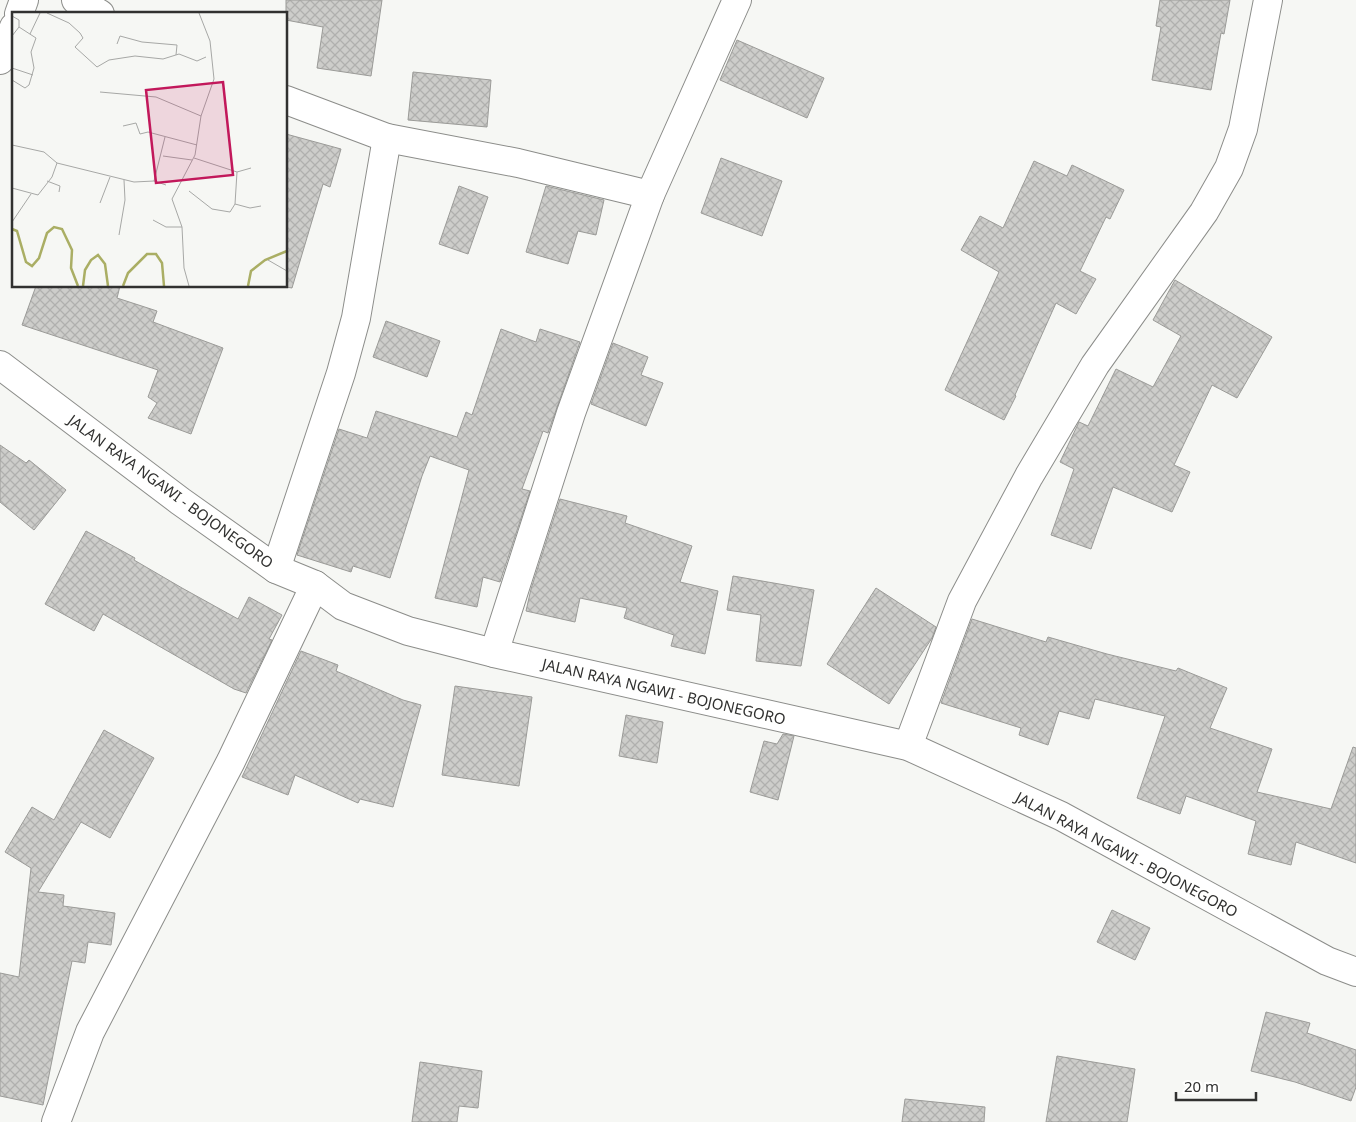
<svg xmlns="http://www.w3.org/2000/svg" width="1356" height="1122" font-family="'Noto Sans',sans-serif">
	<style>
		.building { fill: url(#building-cross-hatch); stroke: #9b9b98 }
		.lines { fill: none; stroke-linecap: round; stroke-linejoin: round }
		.minor-casing { stroke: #8c8d8a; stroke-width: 30 }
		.highway-casing { stroke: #8c8d8a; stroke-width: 30 }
		.minor { stroke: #fff; stroke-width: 28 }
		.highway { stroke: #fff; stroke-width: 28 }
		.labels { text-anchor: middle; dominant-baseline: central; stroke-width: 4; stroke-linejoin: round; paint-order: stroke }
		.street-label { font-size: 15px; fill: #313130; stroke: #fffffe }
		.inset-river { fill: none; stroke: #aaae64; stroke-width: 2.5 }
		.inset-road { fill: none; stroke: #a7a8a6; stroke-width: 1 }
		.view { fill: #c2185b; fill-opacity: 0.15; stroke: #c2185b; stroke-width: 2.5 }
		.inset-edge { fill: none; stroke: #313130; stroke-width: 2.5 }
	</style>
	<defs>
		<pattern id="building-cross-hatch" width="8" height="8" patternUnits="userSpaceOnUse" patternTransform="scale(1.25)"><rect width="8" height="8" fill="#cdcdca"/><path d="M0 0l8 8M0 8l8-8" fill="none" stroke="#b0b0ae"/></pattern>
	</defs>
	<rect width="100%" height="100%" fill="#f6f7f4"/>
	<g class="building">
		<path d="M 286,0 L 382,0 L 371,76 L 317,68 L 323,27 L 286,20 Z"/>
		<path d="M 1160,0 L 1230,0 L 1224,34 L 1221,33 L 1211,90 L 1152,80 L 1161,27 L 1156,26 Z"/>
		<path d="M 737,40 L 824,78 L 807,118 L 720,80 Z"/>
		<path d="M 413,72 L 491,80 L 487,127 L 408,120 Z"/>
		<path d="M 286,134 L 341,149 L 330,187 L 323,184 L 292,288 L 286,287 Z"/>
		<path d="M 721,158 L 782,181 L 762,236 L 701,213 Z"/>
		<path d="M 1034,161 L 1067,176 L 1072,165 L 1124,190 L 1110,219 L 1106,217 L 1080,271 L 1096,279 L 1076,314 L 1056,303 L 1015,395 L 1016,396 L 1004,420 L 945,390 L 999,272 L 961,250 L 980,216 L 1003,228 Z"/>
		<path d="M 459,186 L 488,197 L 468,254 L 439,244 Z"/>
		<path d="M 546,186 L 604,200 L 596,235 L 578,231 L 568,264 L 526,252 Z"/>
		<path d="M 1175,280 L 1272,337 L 1237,398 L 1212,385 L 1174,465 L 1190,472 L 1172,512 L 1113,487 L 1091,549 L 1051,535 L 1074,469 L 1060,462 L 1079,422 L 1088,426 L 1116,369 L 1153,387 L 1181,336 L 1153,320 Z"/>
		<path d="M 36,286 L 120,286 L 117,298 L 157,311 L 153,322 L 223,348 L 191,434 L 148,418 L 157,403 L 148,397 L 158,370 L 22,325 Z"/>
		<path d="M 386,321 L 440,341 L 427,377 L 373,357 Z"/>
		<path d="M 501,329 L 536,342 L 540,329 L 580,342 L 548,433 L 543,431 L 522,489 L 530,491 L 500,582 L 483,577 L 477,607 L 435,598 L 469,470 L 430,456 L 422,476 L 390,578 L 353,566 L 351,572 L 297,555 L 339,429 L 367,438 L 376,411 L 457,437 L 466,412 L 472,415 Z"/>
		<path d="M 613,343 L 648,357 L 641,375 L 663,383 L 646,426 L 591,404 Z"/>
		<path d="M 0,445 L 26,463 L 29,460 L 66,490 L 34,530 L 0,502 Z"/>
		<path d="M 560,499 L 627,516 L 625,523 L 692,546 L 680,582 L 718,591 L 705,654 L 671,646 L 674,635 L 624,618 L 627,608 L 580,598 L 575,622 L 526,611 L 531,589 Z"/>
		<path d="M 86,531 L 135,558 L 134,560 L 182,588 L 238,619 L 249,597 L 282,615 L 269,639 L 272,640 L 246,693 L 234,689 L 103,614 L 94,631 L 45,604 Z"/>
		<path d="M 733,576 L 814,590 L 801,666 L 756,661 L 761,615 L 727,610 Z"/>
		<path d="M 876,588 L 936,627 L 932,638 L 889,704 L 827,664 Z"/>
		<path d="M 972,619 L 1046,642 L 1048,637 L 1107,654 L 1176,671 L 1178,668 L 1227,688 L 1210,728 L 1272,749 L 1257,792 L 1331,809 L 1353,747 L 1356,748 L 1356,863 L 1296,842 L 1291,865 L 1248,854 L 1256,821 L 1186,796 L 1180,814 L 1137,798 L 1165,716 L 1095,699 L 1089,719 L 1059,711 L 1048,745 L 1019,735 L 1021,728 L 941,703 Z"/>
		<path d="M 301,651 L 338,665 L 336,671 L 403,700 L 421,705 L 393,807 L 360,799 L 358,803 L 295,775 L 288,795 L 242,777 Z"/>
		<path d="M 455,686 L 532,697 L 519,786 L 442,775 Z"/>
		<path d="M 626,715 L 663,722 L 657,763 L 619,756 Z"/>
		<path d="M 104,730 L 154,758 L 110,838 L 81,822 L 38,892 L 64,895 L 63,906 L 115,913 L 111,945 L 88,942 L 85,963 L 72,961 L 43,1105 L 0,1096 L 0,973 L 19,977 L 31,868 L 5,852 L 32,807 L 54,820 Z"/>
		<path d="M 783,734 L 794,736 L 778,800 L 750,792 L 764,741 L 777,744 Z"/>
		<path d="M 1112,910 L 1150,928 L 1135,960 L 1097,942 Z"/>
		<path d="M 1266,1012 L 1310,1023 L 1307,1033 L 1356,1050 L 1356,1087 L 1351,1101 L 1295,1082 L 1251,1071 Z"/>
		<path d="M 1057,1056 L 1135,1069 L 1127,1122 L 1046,1122 Z"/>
		<path d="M 420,1062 L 482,1071 L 478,1108 L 459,1106 L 457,1122 L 412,1122 Z"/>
		<path d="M 905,1099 L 985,1107 L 984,1122 L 902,1122 Z"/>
	</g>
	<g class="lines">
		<defs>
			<g id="minor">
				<path d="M 76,0 L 100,14"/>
				<path d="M 19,14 L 24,0"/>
				<path d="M 0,60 L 14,27"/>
				<path d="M 286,100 L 387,138 L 518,163 L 650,195"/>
				<path d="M 276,569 L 341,373 L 356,318 L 387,138"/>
				<path d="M 494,653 L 571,413 L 650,195 L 737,0"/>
				<path d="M 908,746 L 962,601 L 1029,476 L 1095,365 L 1204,212 L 1229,168 L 1243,129 L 1268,0"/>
				<path d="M 56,1122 L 90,1032 L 231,761 L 315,585"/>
			</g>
			<path id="highway" d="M 0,365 L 180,501 L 276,569 L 315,585 L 343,606 L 408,631 L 494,653 L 908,746 L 1061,816 L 1327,961 L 1356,972"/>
		</defs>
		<use href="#minor" class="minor-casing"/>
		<use href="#highway" class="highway-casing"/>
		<use href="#minor" class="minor"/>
		<use href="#highway" class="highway"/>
	</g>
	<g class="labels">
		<g class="street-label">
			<text transform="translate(171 491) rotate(36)">JALAN RAYA NGAWI - BOJONEGORO</text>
			<text transform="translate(664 691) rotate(13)">JALAN RAYA NGAWI - BOJONEGORO</text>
			<text transform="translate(1127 854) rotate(28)">JALAN RAYA NGAWI - BOJONEGORO</text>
		</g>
	</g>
	<g transform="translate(12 12)">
		<rect width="275" height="275" fill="#f6f7f4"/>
		<path class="inset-river" d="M 0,217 L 5,219 L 14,250 L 20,254 L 27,246 L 35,221 L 42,215 L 50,217 L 60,238 L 59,256 L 66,274M 71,274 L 73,258 L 79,248 L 86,243 L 93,252 L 96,274M 111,274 L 116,261 L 135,242 L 144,242 L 150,251 L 152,274M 236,274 L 239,259 L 253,248 L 275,239"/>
		<path class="inset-road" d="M 35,1 L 57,11 L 68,21 L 71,26 L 63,35 L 85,55 L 97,48 L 123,44 L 151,47 L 167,42 L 185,49 L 194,45M 0,4 L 7,8 L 7,15M 18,22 L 28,1M 0,24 L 7,15 L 24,26 L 19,40 L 22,56 L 17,73 L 13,76 L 0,68M 105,32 L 108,24 L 130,30 L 165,33 L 164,43M 0,56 L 21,63M 88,80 L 144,85 L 189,104M 111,114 L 124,111 L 128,122 L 136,120 L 185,133M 0,133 L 32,140 L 45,151M 151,144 L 180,148M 182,146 L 225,160 L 239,156M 35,169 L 48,174 L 47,180M 142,169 L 153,125M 0,176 L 26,183 L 40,165 L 45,151 L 122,170 L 142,169 L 154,173M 177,179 L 200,197 L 218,200 L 223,192 L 225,160M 88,191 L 98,165M 223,192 L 238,196 L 249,194M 141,208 L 154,215 L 170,215M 0,210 L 19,182M 107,223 L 113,188 L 112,168M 256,248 L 275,259M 177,274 L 172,256 L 170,215 L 160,187 L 183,143 L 189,104 L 202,67 L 198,29 L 187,1"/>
		<path class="view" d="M 211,70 L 221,163 L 144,171 L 134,78 Z"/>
		<rect width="275" height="275" class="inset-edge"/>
	</g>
	<path d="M1176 1092v8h80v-8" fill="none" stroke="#313130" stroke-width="2.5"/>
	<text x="1184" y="1092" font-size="15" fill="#313130" stroke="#fffffe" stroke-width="4" paint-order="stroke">20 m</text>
</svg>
